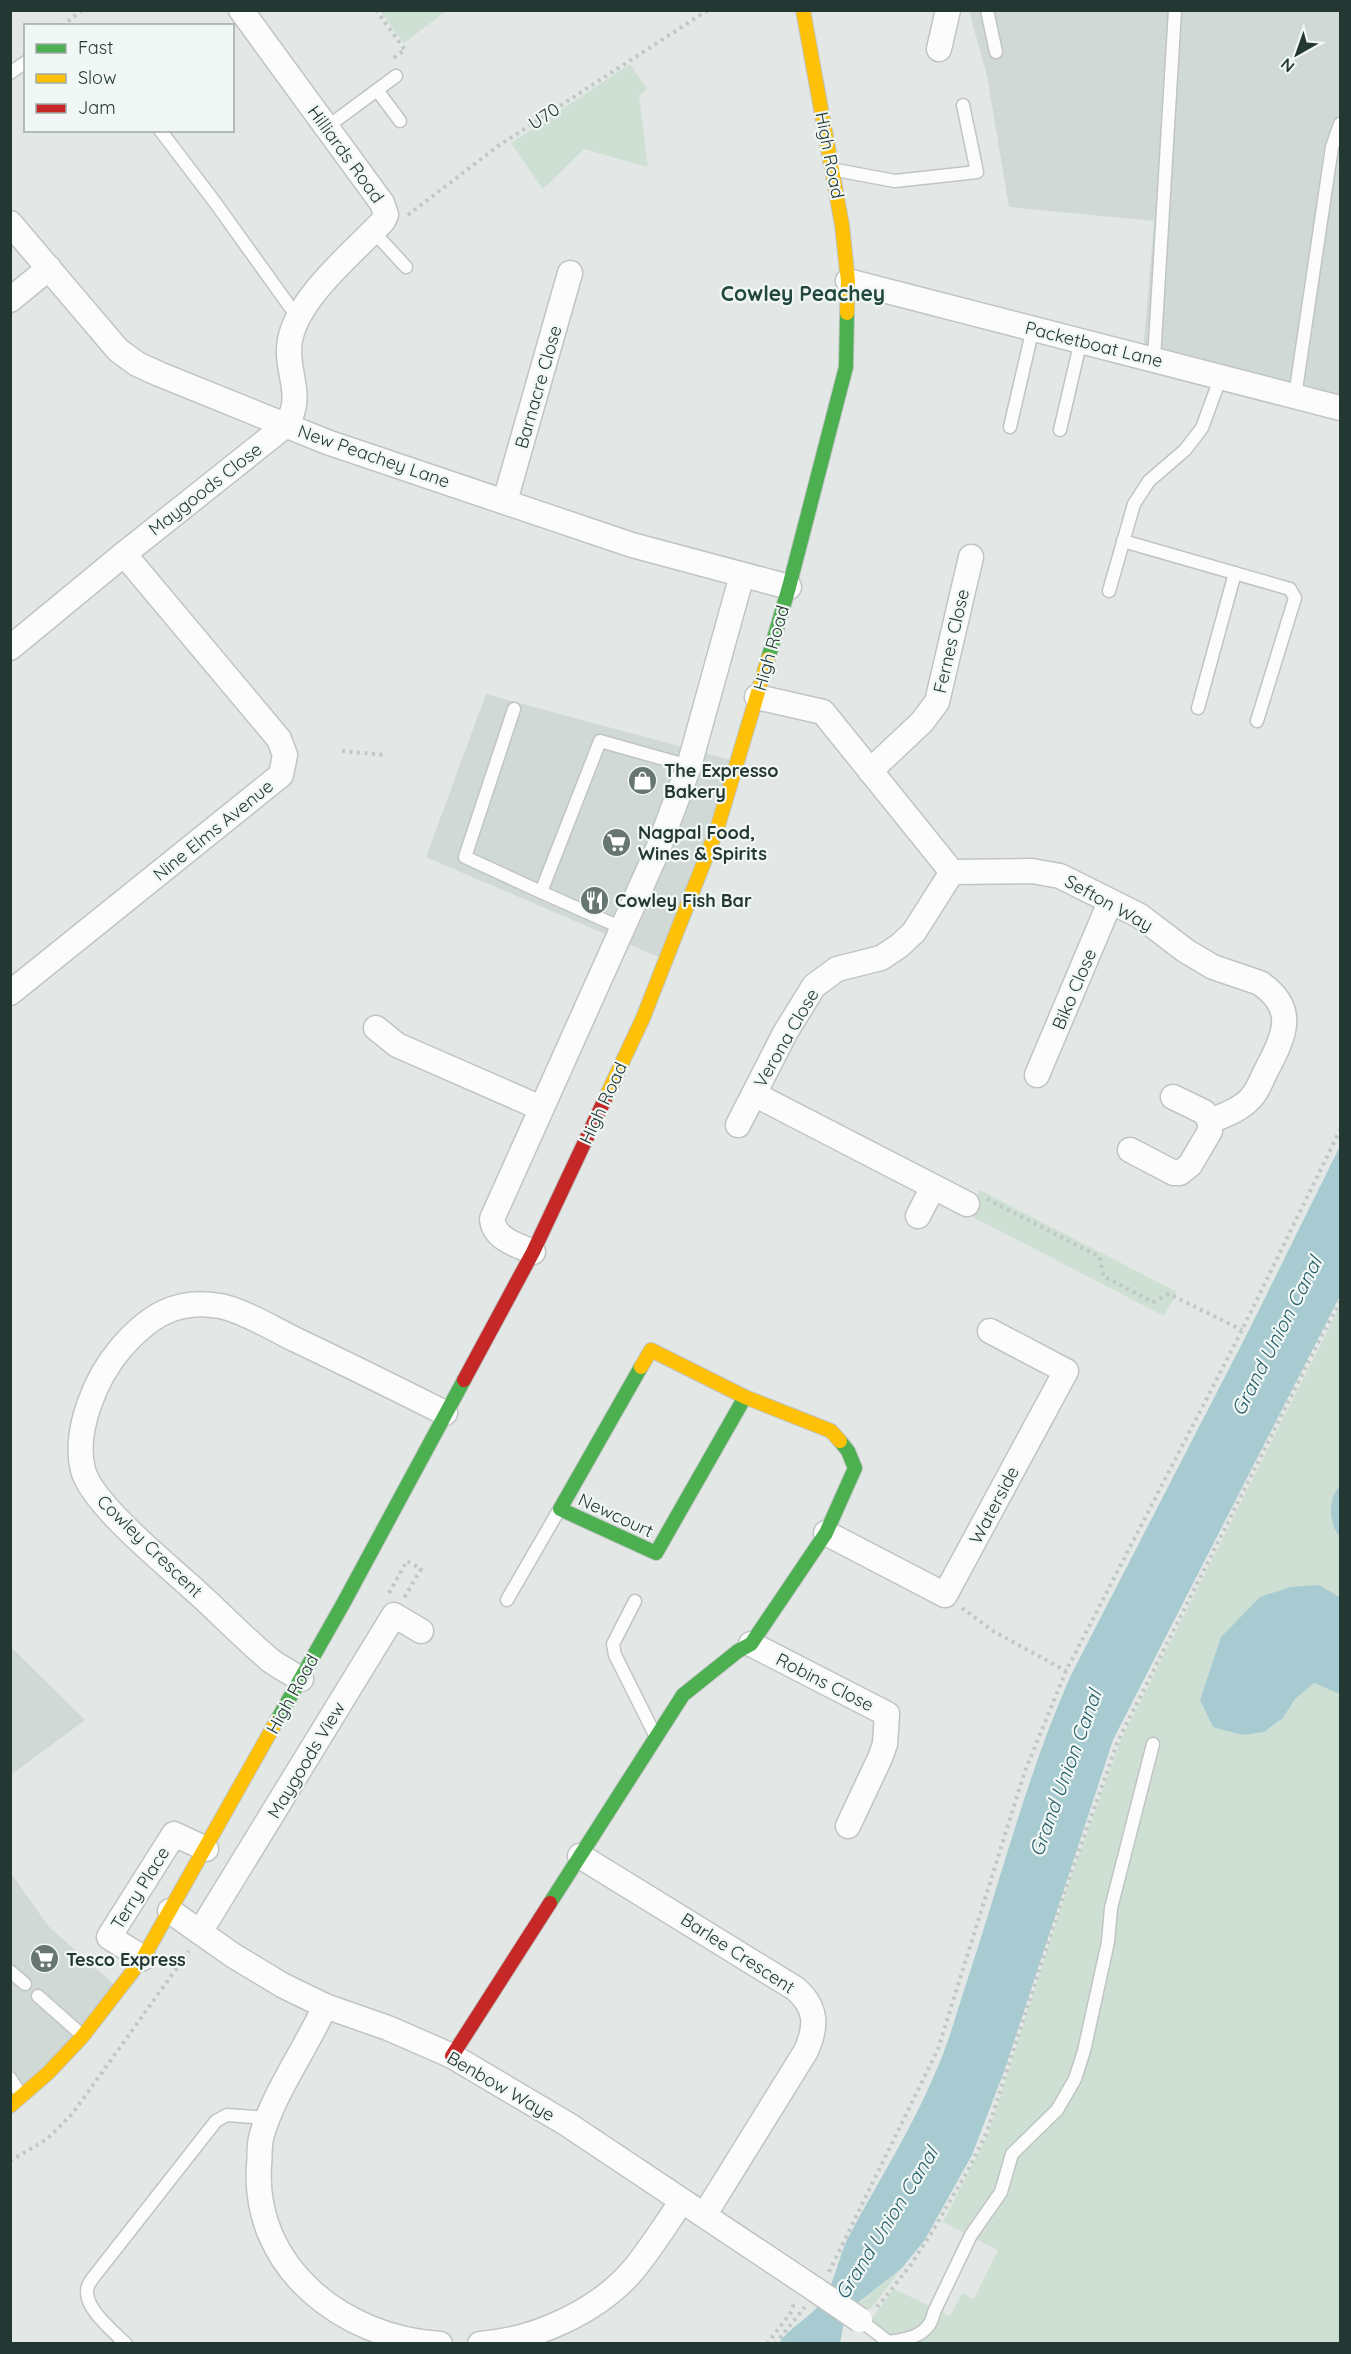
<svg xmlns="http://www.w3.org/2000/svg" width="1351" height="2354" font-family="Quicksand,sans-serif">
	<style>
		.built { fill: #d1d9d6 }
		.green { fill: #cedfd3 }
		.water { fill: #a8cbd1 }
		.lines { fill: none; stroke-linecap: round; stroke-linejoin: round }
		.lane-casing { stroke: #c0c5c3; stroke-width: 15 }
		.street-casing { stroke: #c0c5c3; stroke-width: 27 }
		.fast-casing { stroke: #c0c5c3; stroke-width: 16 }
		.slow-casing { stroke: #c0c5c3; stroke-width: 16 }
		.jam-casing { stroke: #c0c5c3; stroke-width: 16 }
		.path { stroke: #c0c8c5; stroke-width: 4; stroke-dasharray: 3 4.5; stroke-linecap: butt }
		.lane { stroke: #fbfcfb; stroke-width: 12 }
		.street { stroke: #fbfcfb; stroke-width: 24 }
		.fast { stroke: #4caf50; stroke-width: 14 }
		.slow { stroke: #ffc107; stroke-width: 14 }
		.jam { stroke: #c62828; stroke-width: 14 }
		.street-bridge-casing { stroke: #c0c5c3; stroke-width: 27; stroke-linecap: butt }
		.street-bridge { stroke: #fbfcfb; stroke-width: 24 }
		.labels { text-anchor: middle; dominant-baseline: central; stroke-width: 4.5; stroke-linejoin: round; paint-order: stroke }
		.street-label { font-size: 18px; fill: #243833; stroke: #f1f7f4 }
		.poi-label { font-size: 18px; font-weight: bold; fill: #243833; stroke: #f1f7f4; text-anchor: start }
		.water-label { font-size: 20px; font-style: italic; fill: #255f6c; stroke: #f1f7f4 }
		.quarter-label { font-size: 21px; font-weight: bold; fill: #22473f; stroke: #f1f7f4 }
	</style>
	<rect width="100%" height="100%" fill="#e3e8e6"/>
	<g class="built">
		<path d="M 969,11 L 1340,11 L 1340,402 L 1143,352 L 1154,221 L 1009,207 L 987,76 Z"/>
		<path d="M 486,694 L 738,762 L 670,962 L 426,857 Z"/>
		<path d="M 11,1647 L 85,1720 L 11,1775 L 10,1775 Z"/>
		<path d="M 10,1872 L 49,1927 L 120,1990 L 10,2105 Z"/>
	</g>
	<g class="green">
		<path d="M 444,10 L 445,12 L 404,43 L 380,11 Z"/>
		<path d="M 630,64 L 647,89 L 639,96 L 648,167 L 584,149 L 543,189 L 511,143 Z"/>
		<path d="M 980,1190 L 1177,1292 L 1164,1316 L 967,1214 Z"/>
		<path d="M 1340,1306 L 1340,1486 L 1338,1488 L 1335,1531 L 1340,1538 L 1340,1597 L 1338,1595 L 1221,1637 L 1200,1700 L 1264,1732 L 1283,1718 L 1295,1699 L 1314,1683 L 1340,1694 L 1340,2343 L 904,2344 L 938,2310 L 950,2316 L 962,2293 L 974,2299 L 998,2250 L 943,2222 L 989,2132 L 1065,1894 L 1120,1742 Z"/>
		<path d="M 902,2268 L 870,2310 L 858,2304 Z"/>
		<path d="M 894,2289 L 934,2308 L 924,2329 L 888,2339 L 868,2323 Z"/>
	</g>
	<g class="water">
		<path d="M 1340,1146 L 1340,1296 L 1113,1740 L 1005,2069 L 972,2155 L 924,2241 L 902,2268 L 854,2306 L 844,2322 L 840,2343 L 778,2344 C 790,2327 809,2318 821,2303 C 835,2284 838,2257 849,2236 C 878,2181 912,2129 936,2071 C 949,2042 957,2011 967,1981 C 1001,1879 1027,1774 1071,1675 L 1250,1328 Z"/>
		<path d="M 1340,1486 L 1340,1538 C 1329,1524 1327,1499 1340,1486 Z"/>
		<path d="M 1318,1585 L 1340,1597 L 1340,1694 L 1314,1683 L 1295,1699 L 1283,1718 L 1264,1732 L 1242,1735 L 1213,1727 L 1200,1700 L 1221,1637 L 1260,1597 L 1290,1587 Z"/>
	</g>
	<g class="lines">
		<defs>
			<g id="lane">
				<path d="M 987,10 L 996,52"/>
				<path d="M 10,73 L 26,62"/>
				<path d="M 377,90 L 396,76"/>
				<path d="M 327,127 L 377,90 L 400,121"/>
				<path d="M 160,130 L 214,201 L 298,318"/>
				<path d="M 836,170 L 895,181 L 977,172 L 963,105"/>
				<path d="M 373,231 L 406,267"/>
				<path d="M 1154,359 L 1175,10"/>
				<path d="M 1295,396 L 1332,147 L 1340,124"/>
				<path d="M 1010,427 L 1033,328"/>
				<path d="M 1060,430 L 1081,340"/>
				<path d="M 1123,541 L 1290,589 L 1295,598 L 1257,721"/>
				<path d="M 1109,591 L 1134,504 L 1149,481 L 1185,450 L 1202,428 L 1221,376"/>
				<path d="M 1198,708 L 1235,573"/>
				<path d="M 514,709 L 465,857 L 541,892"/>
				<path d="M 622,928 L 541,892 L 600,741 L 689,766"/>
				<path d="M 507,1600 L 559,1510"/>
				<path d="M 635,1601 L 613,1644 L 615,1655 L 654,1733"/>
				<path d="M 10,1971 L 25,1984"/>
				<path d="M 38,1996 L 82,2035"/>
				<path d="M 10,2078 L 22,2096"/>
				<path d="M 860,2320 L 891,2344"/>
				<path d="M 889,2342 C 910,2339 930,2335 934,2312 L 971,2235 L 1001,2192 L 1012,2154 L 1057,2110 L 1075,2079 L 1084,2051 L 1108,1942 L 1111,1908 L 1153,1744"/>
				<path d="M 126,2344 C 113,2331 81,2306 88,2286 C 90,2282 93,2277 96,2274 L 216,2121 L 227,2115 L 268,2118"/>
			</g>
			<g id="street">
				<path d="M 939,49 L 948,10"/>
				<path d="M 10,223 L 118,350 L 137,364 L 159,374 L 327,442 L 632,545 L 789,587"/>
				<path d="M 848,281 L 1340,408"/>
				<path d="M 10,300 L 49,268"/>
				<path d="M 505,501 L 570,273"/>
				<path d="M 10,648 L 124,554 L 286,425 C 306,395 284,371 290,340 C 298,297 353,253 383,221 L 386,215 L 382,203 L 241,10"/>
				<path d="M 757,697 L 823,712 L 952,872"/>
				<path d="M 870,771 L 922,722 L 937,702 L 971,557"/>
				<path d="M 952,872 L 1032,871 L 1060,876 L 1140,916 L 1186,951 L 1213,967 L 1260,983 C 1298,1009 1284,1036 1267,1069 C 1262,1078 1258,1091 1251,1098 C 1240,1110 1225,1115 1210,1121"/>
				<path d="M 10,993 L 281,775 L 285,755 L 279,739 L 124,554"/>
				<path d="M 376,1028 L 397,1045 L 541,1108"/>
				<path d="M 1037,1075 L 1110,902"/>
				<path d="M 754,1094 L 967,1204"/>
				<path d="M 738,1125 L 785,1033 L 814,986 L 837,969 L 881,958 L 899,946 L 914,932 L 952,872"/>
				<path d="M 1130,1150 L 1174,1173 L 1180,1173 L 1190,1165 L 1210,1131 L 1210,1121 L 1204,1112 L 1173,1097"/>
				<path d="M 918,1216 L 933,1187"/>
				<path d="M 533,1252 C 517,1245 494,1239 492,1219 L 658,849 L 689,766 L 742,575"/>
				<path d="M 826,1533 L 945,1595 L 1066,1371 L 990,1331"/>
				<path d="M 751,1644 L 887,1714 L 885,1744 L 880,1758 L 848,1826"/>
				<path d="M 301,1679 C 291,1673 279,1667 270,1660 C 246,1640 223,1616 200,1595 C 171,1568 92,1505 83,1470 C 73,1431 96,1377 121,1348 C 148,1317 176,1298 220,1306 C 242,1310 274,1329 294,1339 C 345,1363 395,1388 445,1413"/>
				<path d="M 580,1856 L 796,1989 C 817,2008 817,2026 806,2051 L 705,2214"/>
				<path d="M 170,1911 L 234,1956 L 282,1985 L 325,2006 L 388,2028 L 452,2056 L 567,2124 L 816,2290"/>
				<path d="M 200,1932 L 394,1615 L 421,1631"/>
				<path d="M 143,1958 L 109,1937 L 174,1834 L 206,1849"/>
				<path d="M 325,2006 C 307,2047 272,2095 261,2138 C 259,2146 260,2156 259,2165 C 252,2268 344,2338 440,2344"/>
				<path d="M 480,2344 C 535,2340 599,2311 634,2269 C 651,2248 666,2224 682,2201"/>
			</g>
			<g id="fast">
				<path d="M 768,659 L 789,587 L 846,367 L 847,313"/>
				<path d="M 641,1367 L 560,1509 L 656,1553 L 745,1397"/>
				<path d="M 276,1722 L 343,1604 L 464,1380"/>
				<path d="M 550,1903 L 683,1695 L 738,1651 L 751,1644 L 826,1533 L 855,1468 L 848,1451 L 840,1441"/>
			</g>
			<g id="slow">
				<path d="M 803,10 L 842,225 L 848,281 L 847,313"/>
				<path d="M 605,1099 L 643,1018 L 717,829 L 768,659"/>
				<path d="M 641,1367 L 651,1350 L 745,1397 L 831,1431 L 840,1441"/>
				<path d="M 10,2106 L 48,2073 L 82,2037 L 143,1958 L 276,1722"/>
			</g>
			<g id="jam">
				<path d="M 464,1380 L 533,1252 L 605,1099"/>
				<path d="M 452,2056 L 550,1903"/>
			</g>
		</defs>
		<use href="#lane" class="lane-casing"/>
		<use href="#street" class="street-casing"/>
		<use href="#fast" class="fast-casing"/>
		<use href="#slow" class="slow-casing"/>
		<use href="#jam" class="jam-casing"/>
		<g class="path">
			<path d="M 376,10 L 405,50 L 392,59"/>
			<path d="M 62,26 L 82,10"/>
			<path d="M 408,215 L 498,146 L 708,10"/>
			<path d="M 342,751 L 385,755"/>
			<path d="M 987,1199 L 1100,1257 L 1103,1276 L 1153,1302 L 1169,1294 L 1242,1330"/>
			<path d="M 389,1593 L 407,1561 L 421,1569 L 404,1598"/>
			<path d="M 962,1608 L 993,1631 L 1066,1671"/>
			<path d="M 10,2161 L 47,2139 L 73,2113 L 189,1951"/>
			<path d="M 829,2272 L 938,2049 L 1025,1771 L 1066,1671 L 1242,1330 L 1340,1130"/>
			<path d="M 877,2307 L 910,2266 L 932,2232 L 968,2170 L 987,2132 L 1064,1893 L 1118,1741 L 1320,1339 L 1340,1302"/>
			<path d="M 767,2344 L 791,2312 L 793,2306 L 791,2301"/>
			<path d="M 775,2344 L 805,2307"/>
		</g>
		<use href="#lane" class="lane"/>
		<use href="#street" class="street"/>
		<use href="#fast" class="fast"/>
		<use href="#slow" class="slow"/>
		<use href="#jam" class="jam"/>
		<defs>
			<path id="street-bridge" d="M 816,2290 L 860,2320"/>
		</defs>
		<use href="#street-bridge" class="street-bridge-casing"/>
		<use href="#street-bridge" class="street-bridge"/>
	</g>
	<defs>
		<symbol id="shop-disc" viewBox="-11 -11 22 22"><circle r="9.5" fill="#677672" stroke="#f1f7f4"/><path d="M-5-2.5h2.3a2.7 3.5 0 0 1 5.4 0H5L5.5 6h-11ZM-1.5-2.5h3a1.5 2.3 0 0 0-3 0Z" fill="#fff"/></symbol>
		<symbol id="supermarket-disc" viewBox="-11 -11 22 22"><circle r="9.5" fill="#677672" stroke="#f1f7f4"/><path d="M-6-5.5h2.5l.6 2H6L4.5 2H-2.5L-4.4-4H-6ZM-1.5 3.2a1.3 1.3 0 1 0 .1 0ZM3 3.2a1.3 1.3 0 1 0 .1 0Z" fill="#fff"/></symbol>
		<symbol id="restaurant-disc" viewBox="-11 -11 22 22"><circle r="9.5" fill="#677672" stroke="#f1f7f4"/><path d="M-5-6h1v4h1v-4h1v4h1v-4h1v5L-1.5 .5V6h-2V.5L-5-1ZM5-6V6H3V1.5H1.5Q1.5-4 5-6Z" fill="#fff"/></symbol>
	</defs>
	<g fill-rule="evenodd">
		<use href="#shop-disc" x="626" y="764" width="33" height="33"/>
		<use href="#supermarket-disc" x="600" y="826" width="33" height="33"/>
		<use href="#restaurant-disc" x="578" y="884" width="33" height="33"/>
		<use href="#supermarket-disc" x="28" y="1942" width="33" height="33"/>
	</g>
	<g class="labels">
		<g class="street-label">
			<text transform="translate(544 116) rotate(-33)">U70</text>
			<text transform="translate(346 154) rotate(54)">Hilliards Road</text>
			<text transform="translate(830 155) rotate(79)">High Road</text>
			<text transform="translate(1094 344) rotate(14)">Packetboat Lane</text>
			<text transform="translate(538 387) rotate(-74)">Barnacre Close</text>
			<text transform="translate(374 456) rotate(19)">New Peachey Lane</text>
			<text transform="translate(205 489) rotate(-38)">Maygoods Close</text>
			<text transform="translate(951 641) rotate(-77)">Fernes Close</text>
			<text transform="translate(771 648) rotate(-74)">High Road</text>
			<text transform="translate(213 830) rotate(-39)">Nine Elms Avenue</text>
			<text transform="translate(1109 903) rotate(29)">Sefton Way</text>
			<text transform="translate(1074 989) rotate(-67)">Biko Close</text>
			<text transform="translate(786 1038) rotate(-60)">Verona Close</text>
			<text transform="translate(603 1103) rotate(-65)">High Road</text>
			<text transform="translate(994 1505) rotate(-62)">Waterside</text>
			<text transform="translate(616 1515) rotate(25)">Newcourt</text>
			<text transform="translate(150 1546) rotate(44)">Cowley Crescent</text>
			<text transform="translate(825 1682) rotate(27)">Robins Close</text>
			<text transform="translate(292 1694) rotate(-61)">High Road</text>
			<text transform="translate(306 1760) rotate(-59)">Maygoods View</text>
			<text transform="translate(140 1888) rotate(-58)">Terry Place</text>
			<text transform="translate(738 1953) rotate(33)">Barlee Crescent</text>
			<text transform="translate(501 2086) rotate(30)">Benbow Waye</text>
		</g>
		<g class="poi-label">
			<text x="664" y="770">The Expresso<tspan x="664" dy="21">Bakery</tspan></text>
			<text x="638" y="832">Nagpal Food,<tspan x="638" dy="21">Wines &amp; Spirits</tspan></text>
			<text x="615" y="900">Cowley Fish Bar</text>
			<text x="66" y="1959">Tesco Express</text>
		</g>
		<g class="water-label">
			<text transform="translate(1276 1336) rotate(-63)">Grand Union Canal</text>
			<text transform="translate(1065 1773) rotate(-70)">Grand Union Canal</text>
			<text transform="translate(886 2223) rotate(-58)">Grand Union Canal</text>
		</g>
		<g class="quarter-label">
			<text x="803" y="293">Cowley Peachey</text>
		</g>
	</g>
	<rect width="1351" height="2354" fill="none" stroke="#243833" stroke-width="24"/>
	<rect x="24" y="24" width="210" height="108" fill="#f1f7f4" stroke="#9faba7" stroke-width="1.5"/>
	<rect x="36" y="44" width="30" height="9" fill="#4caf50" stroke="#9faba7" stroke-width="1.5"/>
	<text x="78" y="54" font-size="18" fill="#243833">Fast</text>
	<rect x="36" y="74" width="30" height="9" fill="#ffc107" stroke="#9faba7" stroke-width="1.5"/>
	<text x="78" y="84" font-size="18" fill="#243833">Slow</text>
	<rect x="36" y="104" width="30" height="9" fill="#c62828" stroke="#9faba7" stroke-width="1.5"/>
	<text x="78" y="114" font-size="18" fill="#243833">Jam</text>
	<g transform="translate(1297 54) rotate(220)" stroke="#f1f7f4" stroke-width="4.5" paint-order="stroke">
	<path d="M0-4.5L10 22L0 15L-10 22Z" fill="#243833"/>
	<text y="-9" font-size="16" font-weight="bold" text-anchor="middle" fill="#243833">N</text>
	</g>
</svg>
